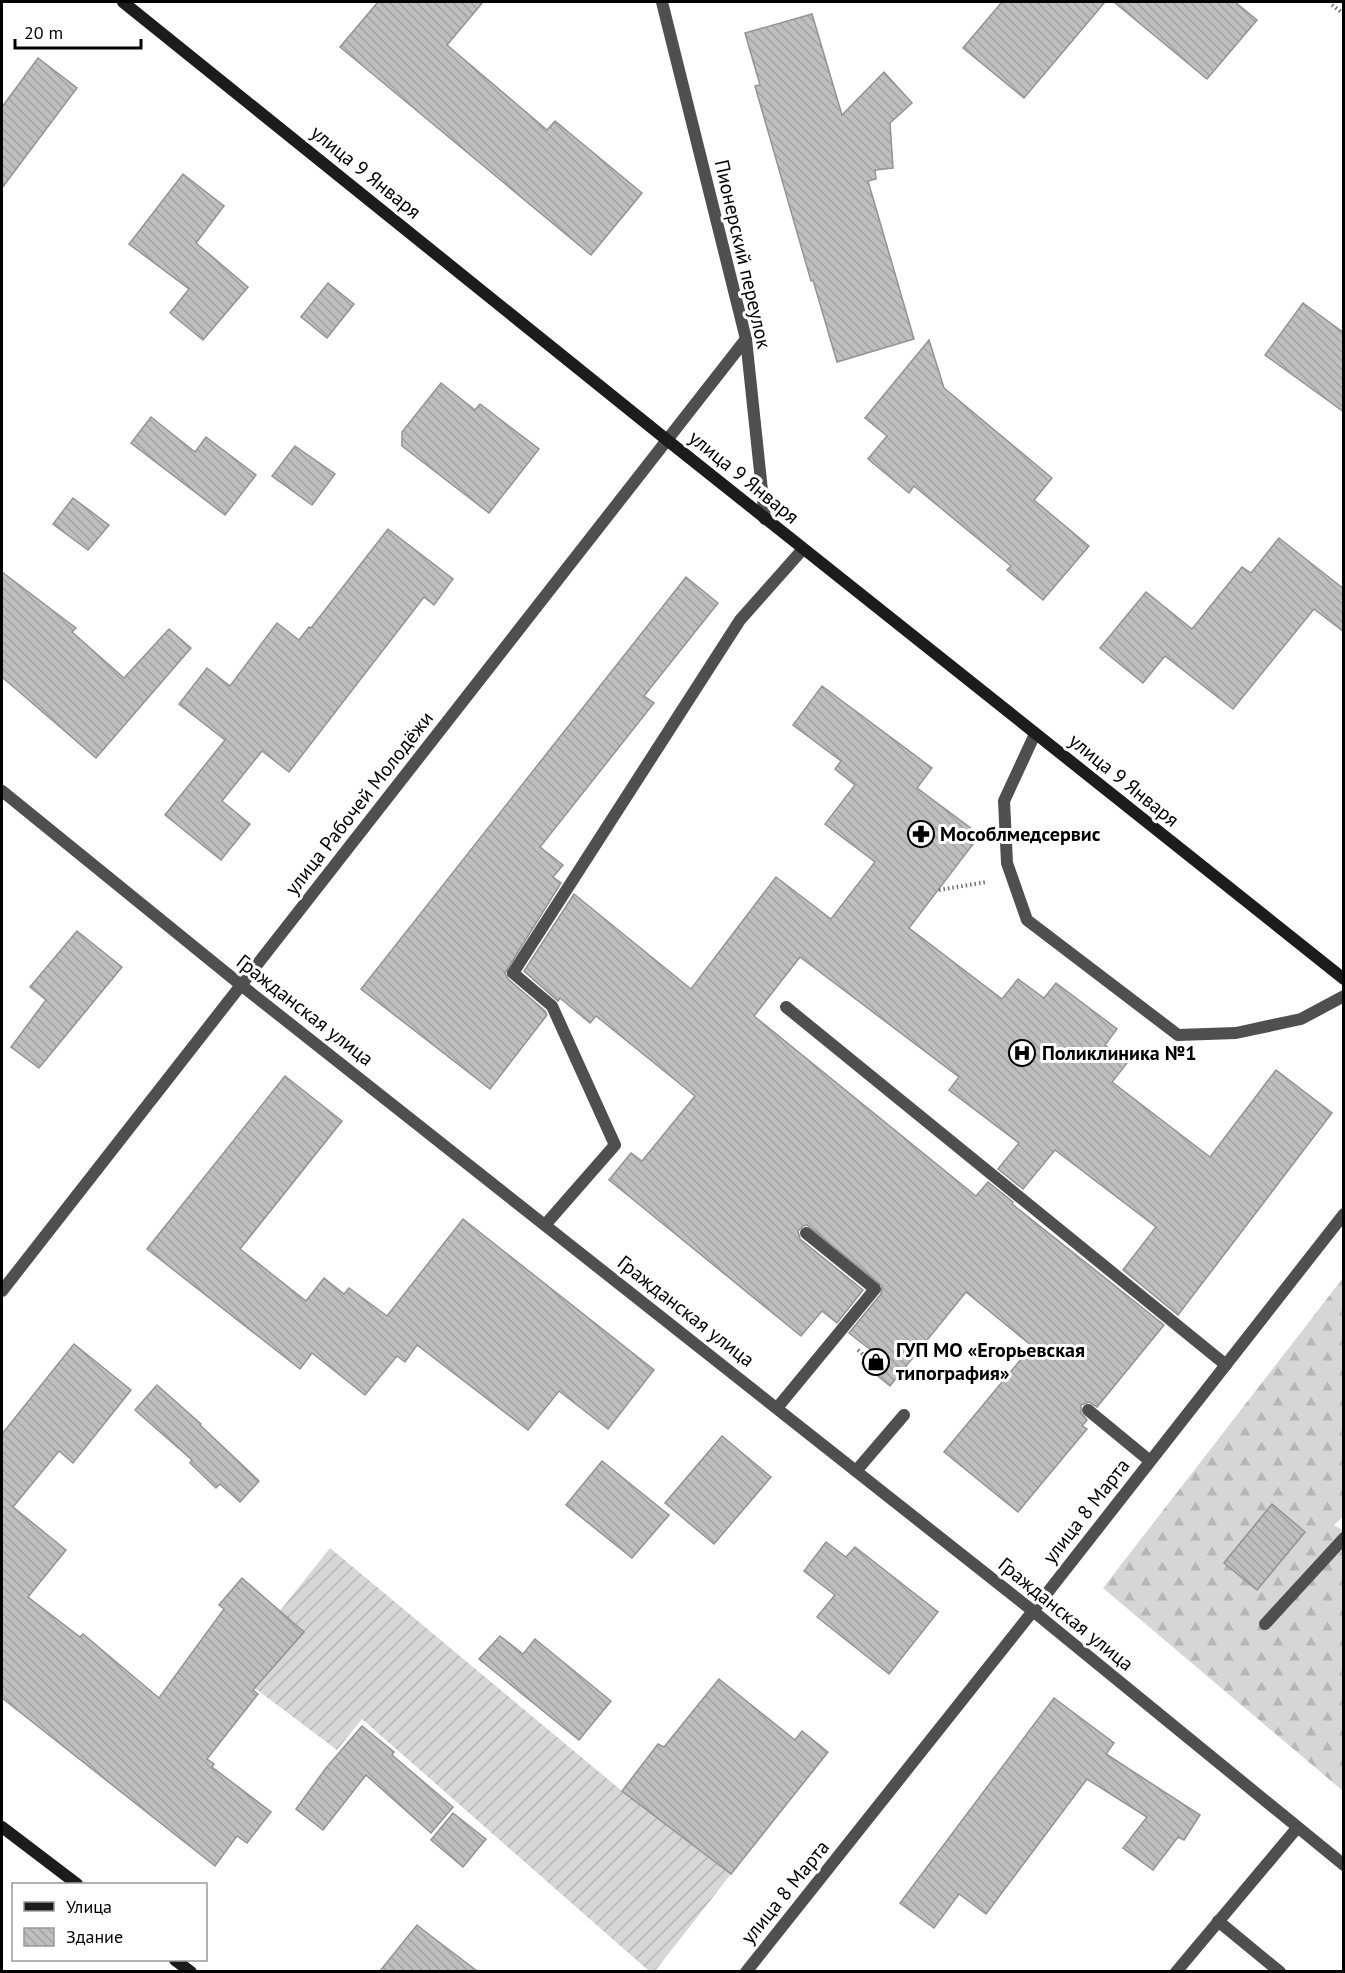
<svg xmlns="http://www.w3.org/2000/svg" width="1345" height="1973" font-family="'PT Sans',sans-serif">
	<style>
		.forest { fill: url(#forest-firs) }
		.garden { fill: url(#garden-furrows) }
		.building { fill: url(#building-back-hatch); stroke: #939393; stroke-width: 1.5 }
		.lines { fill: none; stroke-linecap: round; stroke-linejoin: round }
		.path { stroke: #717171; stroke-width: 4; stroke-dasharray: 1.5 3; stroke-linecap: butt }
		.lane { stroke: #4f4f4f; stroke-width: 12 }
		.street { stroke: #4f4f4f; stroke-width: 12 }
		.secondary { stroke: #1c1c1c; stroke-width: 12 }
		.labels { text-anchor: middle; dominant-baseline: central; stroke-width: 6; stroke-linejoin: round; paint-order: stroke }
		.street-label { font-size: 20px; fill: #000; stroke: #fff }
		.poi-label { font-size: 20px; font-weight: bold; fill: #000; stroke: #fff; text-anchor: start }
	</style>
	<defs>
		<pattern id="forest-firs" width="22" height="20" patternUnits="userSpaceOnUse" patternTransform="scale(1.5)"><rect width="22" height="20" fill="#d6d6d6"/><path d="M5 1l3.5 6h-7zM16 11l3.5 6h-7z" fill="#b6b6b6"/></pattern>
		<pattern id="garden-furrows" width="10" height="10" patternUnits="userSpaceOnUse" patternTransform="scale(1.5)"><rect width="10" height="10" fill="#d6d6d6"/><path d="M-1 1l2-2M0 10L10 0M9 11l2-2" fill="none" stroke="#b6b6b6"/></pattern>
		<pattern id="building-back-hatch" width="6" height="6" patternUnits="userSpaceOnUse" patternTransform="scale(1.5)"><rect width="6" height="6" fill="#bfbfbf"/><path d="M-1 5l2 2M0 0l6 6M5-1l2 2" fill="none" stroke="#a2a2a2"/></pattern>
	</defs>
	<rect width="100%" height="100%" fill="#fff"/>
	<path class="forest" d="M 1343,1278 L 1344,1516 L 1334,1525 L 1344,1531 L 1343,1791 L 1103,1588 Z"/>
	<path class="garden" d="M 330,1548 L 622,1791 L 731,1874 L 655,1971 L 649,1971 L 362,1719 L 337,1750 L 232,1671 Z"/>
	<g class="building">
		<path d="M 378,2 L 483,2 L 447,45 L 547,130 L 555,121 L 642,193 L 591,255 L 340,47 Z"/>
		<path d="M 1002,2 L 1105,2 L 1024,98 L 963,48 Z"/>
		<path d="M 1114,2 L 1235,2 L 1257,20 L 1207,79 Z"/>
		<path d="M 812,14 L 842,115 L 884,72 L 912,103 L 890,123 L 893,168 L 875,170 L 876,179 L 868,181 L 914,339 L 837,362 L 813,280 L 811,281 L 755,86 L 760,85 L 745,33 Z"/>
		<path d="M 38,58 L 77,88 L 2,188 L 2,107 Z"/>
		<path d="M 183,174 L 224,206 L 196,243 L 248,287 L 203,340 L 170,313 L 189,289 L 129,244 Z"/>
		<path d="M 328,283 L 354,304 L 327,338 L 301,317 Z"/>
		<path d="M 1303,303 L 1344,333 L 1344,412 L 1265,355 Z"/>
		<path d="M 929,340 L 944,388 L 1052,478 L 1034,500 L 1089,546 L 1043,600 L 1007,570 L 1011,566 L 914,486 L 909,493 L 868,459 L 887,436 L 865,418 Z"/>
		<path d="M 441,383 L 475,410 L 480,404 L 539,449 L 489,513 L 402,446 L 402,432 Z"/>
		<path d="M 151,417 L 195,452 L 206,437 L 256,475 L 225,515 L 131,443 Z"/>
		<path d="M 295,446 L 335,474 L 312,505 L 272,476 Z"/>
		<path d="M 73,498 L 109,525 L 88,550 L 53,524 Z"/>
		<path d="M 388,529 L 453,579 L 434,605 L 424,597 L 289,772 L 262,751 L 222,801 L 250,824 L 221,860 L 165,815 L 225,740 L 179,704 L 207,668 L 230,686 L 277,623 L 299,640 L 309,627 L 311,628 Z"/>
		<path d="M 1279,538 L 1344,589 L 1344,632 L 1314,609 L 1233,709 L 1165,656 L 1143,683 L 1100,648 L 1146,592 L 1192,629 L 1242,567 L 1251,573 Z"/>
		<path d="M 2,572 L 76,628 L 72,632 L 124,678 L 169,629 L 191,648 L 96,758 L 2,677 Z"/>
		<path d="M 686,577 L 718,603 L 644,696 L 654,703 L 540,847 L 563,865 L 553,877 L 561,883 L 505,973 L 508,979 L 545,1011 L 547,1015 L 490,1089 L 361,989 Z"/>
		<path d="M 822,686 L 932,768 L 917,788 L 980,835 L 909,928 L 1002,999 L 1018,979 L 1044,998 L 1056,983 L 1117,1029 L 1105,1045 L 1128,1062 L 1112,1082 L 1210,1157 L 1276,1070 L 1332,1113 L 1178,1315 L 1123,1270 L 1156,1227 L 1055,1150 L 1023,1189 L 998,1169 L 1019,1143 L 949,1090 L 959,1077 L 800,957 L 754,1016 L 976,1196 L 988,1182 L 1013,1202 L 1012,1204 L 1164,1325 L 1097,1407 L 1089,1402 L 1081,1405 L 1081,1413 L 1087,1420 L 1082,1426 L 1087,1429 L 1018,1512 L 944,1452 L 1032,1346 L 966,1292 L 890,1386 L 862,1363 L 872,1351 L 849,1333 L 881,1294 L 882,1286 L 807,1225 L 803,1226 L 798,1231 L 800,1239 L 863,1290 L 837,1323 L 822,1311 L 801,1336 L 609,1180 L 631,1153 L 642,1161 L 695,1096 L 596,1016 L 590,1023 L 560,998 L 558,1001 L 524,971 L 574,894 L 691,989 L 776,877 L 831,919 L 875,862 L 825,824 L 855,785 L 835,769 L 841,761 L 793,725 Z"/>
		<path d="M 77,931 L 122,967 L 39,1068 L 11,1047 L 46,1000 L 30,987 Z"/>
		<path d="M 285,1076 L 342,1121 L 240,1249 L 306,1301 L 324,1278 L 344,1294 L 349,1288 L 387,1316 L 463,1219 L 654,1370 L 608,1429 L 559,1391 L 528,1430 L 417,1345 L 405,1362 L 397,1356 L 365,1395 L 312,1353 L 300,1369 L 147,1249 Z"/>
		<path d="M 74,1344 L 131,1390 L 73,1463 L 59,1451 L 13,1507 L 66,1550 L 28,1597 L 80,1637 L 83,1634 L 159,1698 L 224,1609 L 219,1605 L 242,1578 L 304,1632 L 253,1690 L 258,1694 L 207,1759 L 214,1764 L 212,1767 L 271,1812 L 247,1843 L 237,1836 L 215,1866 L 2,1698 L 2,1434 Z"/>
		<path d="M 157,1385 L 201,1424 L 200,1425 L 259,1481 L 240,1502 L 220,1484 L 216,1488 L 190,1463 L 192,1460 L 135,1410 Z"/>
		<path d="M 722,1436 L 771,1477 L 714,1544 L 665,1503 Z"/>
		<path d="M 602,1461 L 669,1515 L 632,1558 L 566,1505 Z"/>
		<path d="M 1272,1504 L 1305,1532 L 1257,1590 L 1224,1563 Z"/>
		<path d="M 826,1542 L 846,1557 L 855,1547 L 938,1612 L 889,1674 L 817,1617 L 835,1595 L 804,1571 Z"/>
		<path d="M 500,1636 L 523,1654 L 535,1639 L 611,1701 L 579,1740 L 479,1659 Z"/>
		<path d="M 719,1679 L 795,1740 L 802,1731 L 828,1752 L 731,1874 L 622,1791 L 658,1744 L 664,1747 Z"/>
		<path d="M 1054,1698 L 1114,1743 L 1106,1754 L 1200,1815 L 1184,1840 L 1178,1837 L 1153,1870 L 1123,1848 L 1147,1817 L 1087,1779 L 986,1914 L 959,1894 L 934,1928 L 900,1903 Z"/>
		<path d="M 362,1726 L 394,1752 L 392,1755 L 453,1807 L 431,1833 L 366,1775 L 323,1830 L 296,1809 L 326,1768 Z"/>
		<path d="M 453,1813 L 486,1839 L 463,1867 L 431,1840 Z"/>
		<path d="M 417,1925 L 431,1936 L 477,1971 L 380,1971 Z"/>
	</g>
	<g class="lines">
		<g class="path">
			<path d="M 1332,5 L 1344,14"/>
			<path d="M 939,890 L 986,882"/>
			<path d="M 858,1350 L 867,1358"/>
		</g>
		<g class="lane">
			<path d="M 1035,734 L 1004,801 L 1007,863 L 1027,920 L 1178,1035 L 1236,1033 L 1301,1019 L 1344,996"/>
			<path d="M 786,1007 L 1226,1365"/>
			<path d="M 545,1225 L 615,1145 L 552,1006 L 513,973 L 740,620 L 803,549"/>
			<path d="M 777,1408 L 875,1289 L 806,1233"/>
			<path d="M 1088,1410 L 1150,1461"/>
			<path d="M 856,1471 L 904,1415"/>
			<path d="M 1265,1624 L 1344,1538"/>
			<path d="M 1218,1921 L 1280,1972"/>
			<path d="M 1176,1972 L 1297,1828"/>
		</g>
		<g class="street">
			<path d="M 662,2 L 746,339 L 765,519"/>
			<path d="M 2,791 L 241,985 L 1033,1611 L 1344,1865"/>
			<path d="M 2,1291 L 746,339"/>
			<path d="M 746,1972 L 1033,1611 L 1344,1214"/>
		</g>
		<g class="secondary">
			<path d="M 123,2 L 667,440 L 1344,979"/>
			<path d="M 2,1827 L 77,1884"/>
			<path d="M 175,1960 L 191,1972"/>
		</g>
	</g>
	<defs>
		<symbol id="pharmacy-ring" viewBox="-11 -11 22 22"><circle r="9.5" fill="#fff" stroke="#000" stroke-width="1.5"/><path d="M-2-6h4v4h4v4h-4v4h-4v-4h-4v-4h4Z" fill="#000"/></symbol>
		<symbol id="hospital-ring" viewBox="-11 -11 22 22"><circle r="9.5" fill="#fff" stroke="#000" stroke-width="1.5"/><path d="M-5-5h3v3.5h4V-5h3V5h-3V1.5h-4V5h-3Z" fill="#000"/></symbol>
		<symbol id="shop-ring" viewBox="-11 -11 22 22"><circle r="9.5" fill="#fff" stroke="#000" stroke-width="1.5"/><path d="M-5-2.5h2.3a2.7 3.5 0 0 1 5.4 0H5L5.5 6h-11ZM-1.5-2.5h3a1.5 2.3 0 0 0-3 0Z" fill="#000"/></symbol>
	</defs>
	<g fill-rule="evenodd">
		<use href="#pharmacy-ring" x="906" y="819" width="30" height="30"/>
		<use href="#hospital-ring" x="1007" y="1038" width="30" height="30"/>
		<use href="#shop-ring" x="861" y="1347" width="30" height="30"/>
	</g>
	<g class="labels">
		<g class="street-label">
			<text transform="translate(366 172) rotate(39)">улица 9 Января</text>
			<text transform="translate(743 254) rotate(77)">Пионерский переулок</text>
			<text transform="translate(744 477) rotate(39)">улица 9 Января</text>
			<text transform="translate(1124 780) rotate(39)">улица 9 Января</text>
			<text transform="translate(359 803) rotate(-52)">улица Рабочей Молодёжи</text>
			<text transform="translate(305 1010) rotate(38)">Гражданская улица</text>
			<text transform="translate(686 1311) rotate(38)">Гражданская улица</text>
			<text transform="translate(1086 1511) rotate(-52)">улица 8 Марта</text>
			<text transform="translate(1066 1614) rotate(39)">Гражданская улица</text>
			<text transform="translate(785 1892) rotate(-51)">улица 8 Марта</text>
		</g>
		<g class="poi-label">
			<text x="940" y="834">Мособлмедсервис</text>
			<text x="1042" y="1053">Поликлиника №1</text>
			<text x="896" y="1350">ГУП МО «Егорьевская<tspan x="896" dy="23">типография»</tspan></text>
		</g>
	</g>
	<rect width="1345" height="1973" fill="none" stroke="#000000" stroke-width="6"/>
	<rect x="12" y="1883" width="195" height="78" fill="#ffffff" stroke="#999999" stroke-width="1.5"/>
	<rect x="24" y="1902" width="30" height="9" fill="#1c1c1c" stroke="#999999" stroke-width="1.5"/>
	<text x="66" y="1913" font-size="18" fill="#000000">Улица</text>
	<rect x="24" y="1928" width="30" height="18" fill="url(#building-back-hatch)" stroke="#999999" stroke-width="1.5"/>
	<text x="66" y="1943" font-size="18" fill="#000000">Здание</text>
	<path d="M15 39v9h126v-9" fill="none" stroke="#000000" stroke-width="3"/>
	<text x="24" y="39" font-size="18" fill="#000000" stroke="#ffffff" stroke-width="4.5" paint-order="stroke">20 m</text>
</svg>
